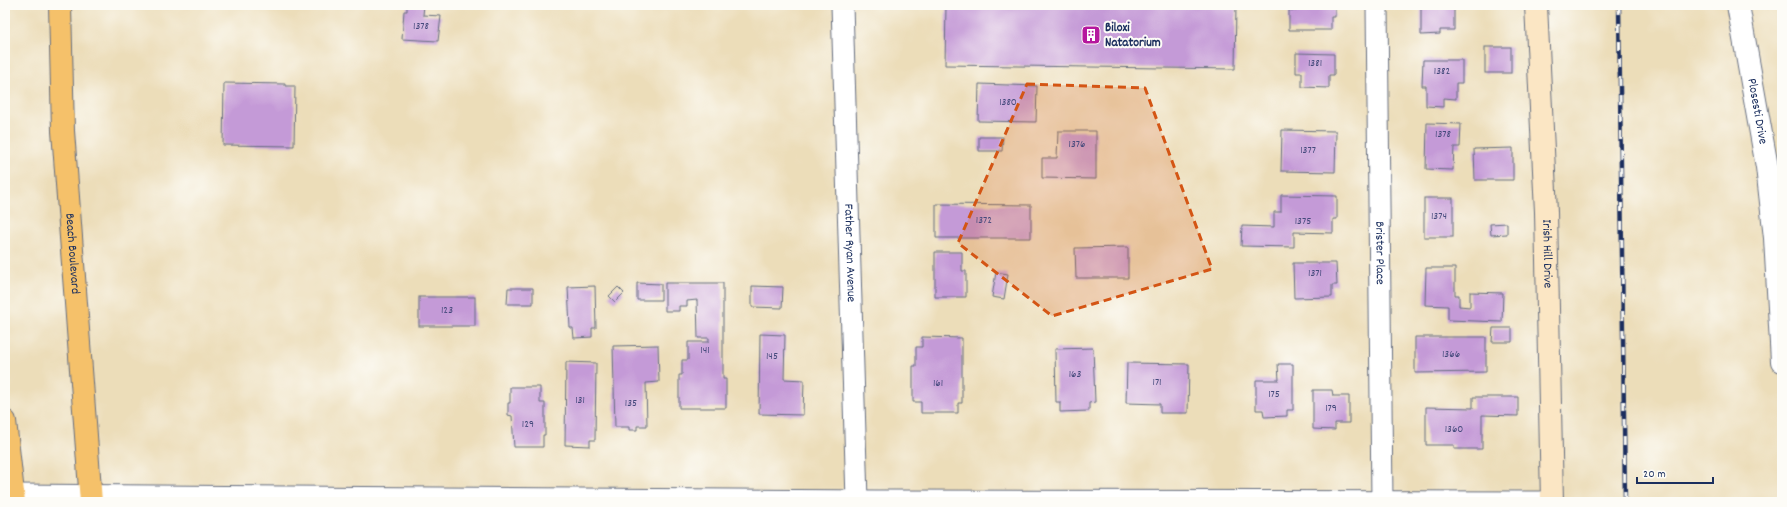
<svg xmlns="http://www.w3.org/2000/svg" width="1787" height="507" font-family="Dekko,sans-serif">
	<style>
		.building { fill: #c49ad7 }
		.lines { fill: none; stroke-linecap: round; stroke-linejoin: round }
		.minor-casing { stroke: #646c7e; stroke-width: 23 }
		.tertiary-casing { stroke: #646c7e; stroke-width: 24 }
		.secondary-casing { stroke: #646c7e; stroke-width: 24 }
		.primary-casing { stroke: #646c7e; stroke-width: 24 }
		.minor { stroke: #fff; stroke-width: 21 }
		.tertiary { stroke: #fff; stroke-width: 22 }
		.secondary { stroke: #fbe6c4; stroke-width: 22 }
		.primary { stroke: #f5c16b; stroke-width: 22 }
		.rail-casing { stroke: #1b2f5e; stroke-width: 4.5 }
		.rail { stroke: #fdfcf7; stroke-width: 3; stroke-dasharray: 9; stroke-linecap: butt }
		.marked { fill: #d45514; fill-opacity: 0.2; stroke: #d45514; stroke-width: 3; stroke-dasharray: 8 5; stroke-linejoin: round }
		.labels { text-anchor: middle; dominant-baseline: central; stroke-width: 4; stroke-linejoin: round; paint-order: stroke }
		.number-label { font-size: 11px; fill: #454a7c }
		.poi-label { font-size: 13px; font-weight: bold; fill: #1b2f5e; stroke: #fdfcf7; text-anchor: start }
		.street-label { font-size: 13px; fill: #1b2f5e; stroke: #fdfcf7 }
	</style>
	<rect width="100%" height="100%" fill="#fdfcf7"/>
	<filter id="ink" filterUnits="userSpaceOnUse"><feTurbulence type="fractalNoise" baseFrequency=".025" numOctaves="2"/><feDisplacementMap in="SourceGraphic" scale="8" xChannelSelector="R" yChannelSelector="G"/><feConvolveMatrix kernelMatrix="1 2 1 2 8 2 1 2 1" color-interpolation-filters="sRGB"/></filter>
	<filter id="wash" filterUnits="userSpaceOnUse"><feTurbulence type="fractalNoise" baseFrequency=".012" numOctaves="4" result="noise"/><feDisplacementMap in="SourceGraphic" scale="16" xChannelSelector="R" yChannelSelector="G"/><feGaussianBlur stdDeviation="0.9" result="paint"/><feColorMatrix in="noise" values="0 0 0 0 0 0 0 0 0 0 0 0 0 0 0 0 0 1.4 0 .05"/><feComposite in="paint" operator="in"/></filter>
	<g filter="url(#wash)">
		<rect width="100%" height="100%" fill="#ecddb9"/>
		<g id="blocks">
			<g class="building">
				<path d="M 407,5 L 424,5 L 423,15 L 441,16 L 438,41 L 402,39 L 404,11 L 407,11 Z"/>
				<path d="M 946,5 L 1236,5 L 1235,69 L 945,65 Z"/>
				<path d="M 1296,5 L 1335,5 L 1335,17 L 1331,17 L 1331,30 L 1289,30 L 1289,10 L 1296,11 Z"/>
				<path d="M 1421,5 L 1454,5 L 1454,30 L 1440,30 L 1440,34 L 1421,35 Z"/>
				<rect x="1485" y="47" width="26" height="26"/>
				<path d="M 1296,53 L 1334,54 L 1334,75 L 1329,75 L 1329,88 L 1302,87 L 1302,73 L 1296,73 Z"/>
				<path d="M 1423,60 L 1462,60 L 1462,83 L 1456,83 L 1456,99 L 1443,98 L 1443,107 L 1426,106 L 1426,86 L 1422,86 Z"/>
				<path d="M 224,83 L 285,84 L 285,86 L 295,86 L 294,146 L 223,145 Z"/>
				<path d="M 979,84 L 1037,86 L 1036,122 L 978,121 Z"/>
				<path d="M 1427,123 L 1461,124 L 1460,147 L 1454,147 L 1453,170 L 1426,169 Z"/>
				<path d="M 1282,130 L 1336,131 L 1335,172 L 1281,171 Z"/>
				<path d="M 1058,131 L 1096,131 L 1096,179 L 1042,178 L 1042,158 L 1057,158 Z"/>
				<path d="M 979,137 L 1003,137 L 1002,151 L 979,151 Z"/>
				<path d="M 1513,148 L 1513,180 L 1475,180 L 1474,149 Z"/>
				<path d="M 1281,195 L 1337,196 L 1337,219 L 1333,219 L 1333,233 L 1294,232 L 1294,247 L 1241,246 L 1242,226 L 1274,227 L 1274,212 L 1281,212 Z"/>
				<rect x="1424" y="198" width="29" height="39"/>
				<path d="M 936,204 L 1031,205 L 1031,238 L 936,238 Z"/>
				<path d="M 1507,223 L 1507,234 L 1491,235 L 1490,224 Z"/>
				<path d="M 1128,247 L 1128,278 L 1076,278 L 1075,248 Z"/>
				<path d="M 935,252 L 962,252 L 962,271 L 966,271 L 966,297 L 935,297 Z"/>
				<path d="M 1293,263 L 1336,263 L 1337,285 L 1332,285 L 1332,297 L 1294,298 Z"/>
				<path d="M 1426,268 L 1455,268 L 1455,295 L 1459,295 L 1459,306 L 1470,307 L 1470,292 L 1503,293 L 1502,322 L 1448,320 L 1448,306 L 1425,305 Z"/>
				<path d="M 996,272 L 1008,274 L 1004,299 L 992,297 Z"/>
				<path d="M 637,283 L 661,284 L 661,300 L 637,300 Z"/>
				<path d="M 665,283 L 723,283 L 723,379 L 726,379 L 726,408 L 679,408 L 679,375 L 682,375 L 682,360 L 688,360 L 688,342 L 709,342 L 709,338 L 698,338 L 697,300 L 687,301 L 687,306 L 679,306 L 679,311 L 665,311 Z"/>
				<path d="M 595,286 L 596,328 L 592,328 L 592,337 L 574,338 L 573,328 L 570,328 L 568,287 Z"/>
				<path d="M 752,286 L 783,287 L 782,308 L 752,307 Z"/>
				<path d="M 618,287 L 624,293 L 615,302 L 609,296 Z"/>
				<path d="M 508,288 L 533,288 L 533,304 L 507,304 Z"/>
				<rect x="419" y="297" width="56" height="29"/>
				<path d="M 1493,328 L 1512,328 L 1512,342 L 1492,342 Z"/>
				<path d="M 760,334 L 785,335 L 784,379 L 804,380 L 803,415 L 759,414 Z"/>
				<path d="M 922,337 L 962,338 L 962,403 L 958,403 L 958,413 L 921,413 L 921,402 L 913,402 L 913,366 L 916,366 L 916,347 L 922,347 Z"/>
				<path d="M 1415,337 L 1486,337 L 1486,372 L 1415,373 Z"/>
				<path d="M 658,345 L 659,382 L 646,383 L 647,426 L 637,426 L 637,430 L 629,430 L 629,427 L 615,427 L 613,346 Z"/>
				<path d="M 1093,348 L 1095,402 L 1089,403 L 1089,411 L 1060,412 L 1060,402 L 1056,402 L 1055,349 Z"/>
				<path d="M 566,362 L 596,363 L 595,440 L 590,440 L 590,446 L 565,445 Z"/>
				<path d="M 1127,363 L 1189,364 L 1188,413 L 1160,413 L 1160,404 L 1126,403 Z"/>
				<path d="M 1278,364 L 1293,364 L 1293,410 L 1287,410 L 1287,416 L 1264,417 L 1263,410 L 1256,410 L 1256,380 L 1279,380 Z"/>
				<path d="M 510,387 L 540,387 L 540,403 L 545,403 L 545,435 L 543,435 L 543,447 L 514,447 L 512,416 L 508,415 L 508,403 L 510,403 Z"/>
				<path d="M 1313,390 L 1332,390 L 1333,396 L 1349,396 L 1349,423 L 1335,423 L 1335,430 L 1313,429 Z"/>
				<path d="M 1473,397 L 1518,397 L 1518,416 L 1482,415 L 1482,449 L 1454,449 L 1454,445 L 1426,445 L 1426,407 L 1473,408 Z"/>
			</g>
		</g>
	</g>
	<g filter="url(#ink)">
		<use href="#blocks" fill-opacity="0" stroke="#646c7e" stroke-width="1"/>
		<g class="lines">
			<defs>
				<g id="minor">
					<path id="s1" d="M 842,5 L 857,500"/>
					<path id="s2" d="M 1377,5 L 1382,501"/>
					<path d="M 13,495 L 875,501 L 1552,502"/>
				</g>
				<g id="tertiary">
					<path id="s3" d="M 1738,5 L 1767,167 L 1775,238 L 1782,361"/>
				</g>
				<g id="secondary">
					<path id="s4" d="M 1536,5 L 1546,212 L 1552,502"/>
				</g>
				<g id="primary">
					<path id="s5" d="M 60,5 L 63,131 L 91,502"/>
					<path d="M 5,421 L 14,502"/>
				</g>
			</defs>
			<use href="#minor" class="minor-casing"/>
			<use href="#tertiary" class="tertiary-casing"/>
			<use href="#secondary" class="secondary-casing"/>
			<use href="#primary" class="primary-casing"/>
			<use href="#minor" class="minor"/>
			<use href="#tertiary" class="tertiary"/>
			<use href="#secondary" class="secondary"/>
			<use href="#primary" class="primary"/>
			<defs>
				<path id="rail" d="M 1619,5 L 1625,502"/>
			</defs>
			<use href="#rail" class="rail-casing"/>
			<use href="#rail" class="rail"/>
		</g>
	</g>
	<path class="marked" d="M 1027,84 L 1145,88 L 1212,269 L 1052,316 L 958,243 Z"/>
	<defs>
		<symbol id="building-square" viewBox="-11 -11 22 22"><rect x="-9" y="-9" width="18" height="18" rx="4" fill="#b5179e" stroke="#fdfcf7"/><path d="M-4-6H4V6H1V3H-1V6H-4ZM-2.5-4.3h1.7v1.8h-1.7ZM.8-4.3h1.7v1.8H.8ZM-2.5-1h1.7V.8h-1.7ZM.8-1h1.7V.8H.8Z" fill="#fff"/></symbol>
	</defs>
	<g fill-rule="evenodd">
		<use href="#building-square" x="1080" y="24" width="22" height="22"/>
	</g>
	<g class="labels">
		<g class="number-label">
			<text x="421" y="27">1378</text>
			<text x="1315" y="64">1381</text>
			<text x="1442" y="72">1382</text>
			<text x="1008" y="103">1380</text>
			<text x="1443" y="135">1378</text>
			<text x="1077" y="145">1376</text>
			<text x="1308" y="151">1377</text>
			<text x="1439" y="217">1374</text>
			<text x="984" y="221">1372</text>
			<text x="1303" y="222">1375</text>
			<text x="1315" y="274">1371</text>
			<text x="447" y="311">123</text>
			<text x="705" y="351">141</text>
			<text x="1451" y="355">1366</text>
			<text x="772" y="357">145</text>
			<text x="1075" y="375">163</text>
			<text x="1157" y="383">171</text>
			<text x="938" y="384">161</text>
			<text x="1274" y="395">175</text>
			<text x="580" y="401">131</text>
			<text x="631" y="404">135</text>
			<text x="1331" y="409">179</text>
			<text x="528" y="425">129</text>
			<text x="1454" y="430">1360</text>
		</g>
		<g class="poi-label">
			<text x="1105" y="28">Biloxi<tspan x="1105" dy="15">Natatorium</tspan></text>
		</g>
		<g class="street-label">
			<text stroke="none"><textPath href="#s3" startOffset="108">Plosesti Drive</textPath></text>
			<text stroke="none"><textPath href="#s1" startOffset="248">Father Ryan Avenue</textPath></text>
			<text stroke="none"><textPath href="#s2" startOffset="248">Brister Place</textPath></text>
			<text stroke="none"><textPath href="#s4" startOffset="249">Irish Hill Drive</textPath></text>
			<text stroke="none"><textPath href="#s5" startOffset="249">Beach Boulevard</textPath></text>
		</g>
	</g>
	<rect width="1787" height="507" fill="none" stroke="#fdfcf7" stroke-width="20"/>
	<path d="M1637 477v6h76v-6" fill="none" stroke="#1b2f5e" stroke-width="2"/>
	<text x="1643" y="477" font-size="12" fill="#1b2f5e" stroke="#fdfcf7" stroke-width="3" paint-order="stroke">20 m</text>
</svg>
